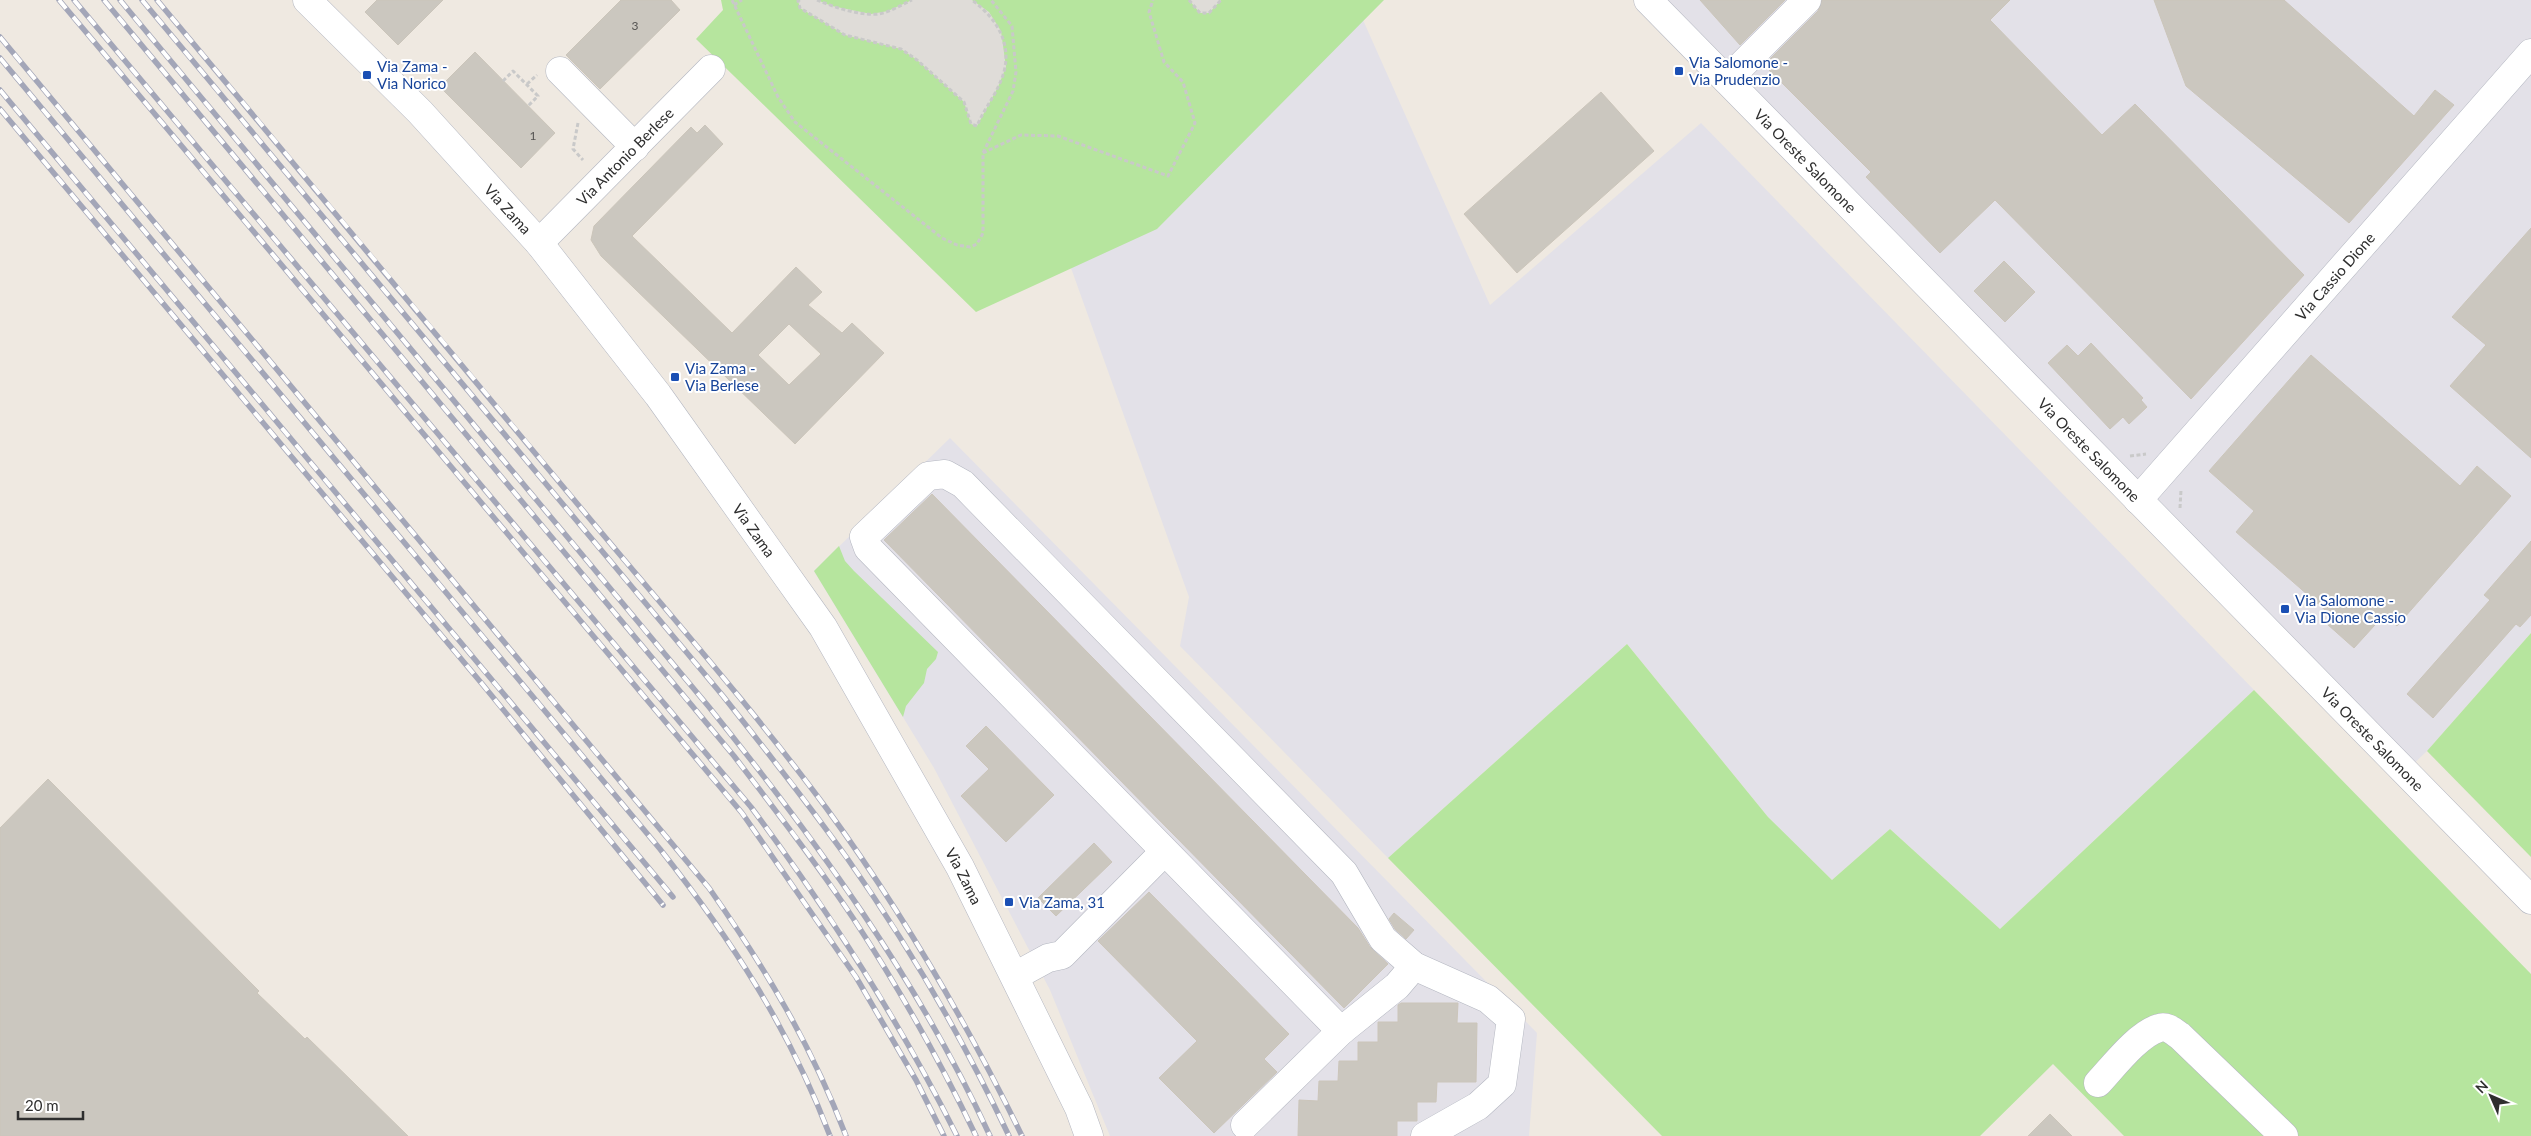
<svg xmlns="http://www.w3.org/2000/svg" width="2531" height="1136" font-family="Lato,sans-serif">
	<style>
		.industrial { fill: #e3e1e8 }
		.green { fill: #b6e59e }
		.plaza { fill: #dfdcd8 }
		.building { fill: #cbc7bf; stroke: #cbc5ba; fill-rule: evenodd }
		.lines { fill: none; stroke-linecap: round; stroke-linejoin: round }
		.minor-casing { stroke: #b4b7c1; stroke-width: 29 }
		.path { stroke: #c9c9c9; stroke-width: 3; stroke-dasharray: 4 2.5; stroke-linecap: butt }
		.minor { stroke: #fff; stroke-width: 28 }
		.rail-casing { stroke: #a3a6b8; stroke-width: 5.5 }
		.rail { stroke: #fff; stroke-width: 4; stroke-dasharray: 11; stroke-linecap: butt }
		.transit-dot { fill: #1a4fb4; stroke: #fff; stroke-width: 2 }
		.labels { text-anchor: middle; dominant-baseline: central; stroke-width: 4; stroke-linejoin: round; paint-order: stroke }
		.number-label { font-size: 12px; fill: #555452 }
		.transit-label { font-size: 15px; fill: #164399; stroke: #fff; text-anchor: start }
		.street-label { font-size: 15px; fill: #2e2e2e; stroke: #fff }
	</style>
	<rect width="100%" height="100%" fill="#efe9e1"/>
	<g class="industrial">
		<path d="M 1648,0 L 2531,0 L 2531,633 L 2427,751 L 2405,772 Z"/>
		<path d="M 1363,20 L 1490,305 L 1701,123 L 2254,690 L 2000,929 L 1890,829 L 1832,880 L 1768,817 L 1627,644 L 1388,858 L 1180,646 L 1189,597 L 1071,268 L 1163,222 Z"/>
		<path d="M 950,438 L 1537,1033 L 1529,1136 L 1110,1136 L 1050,990 L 934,768 L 814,571 Z"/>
	</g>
	<g class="green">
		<path d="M 721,0 L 1384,0 L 1157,229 L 976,312 L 696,39 L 723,10 Z"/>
		<path d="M 839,546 L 845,561 L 854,571 L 938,652 L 936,659 L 927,669 L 924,683 L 906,706 L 903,717 L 814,571 Z"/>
		<path d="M 2531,633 L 2531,857 L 2427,751 Z"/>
		<path d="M 1627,644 L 1768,817 L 1832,880 L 1890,829 L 2000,929 L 2254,690 L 2531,974 L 2531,1136 L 2124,1136 L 2053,1064 L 1980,1136 L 1662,1136 L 1388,858 Z"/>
	</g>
	<g class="plaza">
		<path d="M 800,0 L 817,0 L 832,6 L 871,14 L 888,11 L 912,0 L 972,0 L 989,12 L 1001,31 L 1006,67 L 998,87 L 977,126 L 971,124 L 964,102 L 917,60 L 901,49 L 845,35 L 800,8 L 798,1 Z"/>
		<path d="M 1189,0 L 1221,0 L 1209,13 L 1200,13 Z"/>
	</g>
	<g class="building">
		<path d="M 377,0 L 443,0 L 398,45 L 365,12 Z"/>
		<path d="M 621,0 L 671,0 L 680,10 L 600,89 L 566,55 Z"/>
		<path d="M 1700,0 L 1785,0 L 1740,45 Z"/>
		<path d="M 1822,0 L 2010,0 L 1990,20 L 2102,135 L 2135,104 L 2304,275 L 2191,399 L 1995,200 L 1940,253 L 1866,177 L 1871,172 L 1764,65 L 1818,11 Z"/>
		<path d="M 2154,0 L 2284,0 L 2414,116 L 2435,90 L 2454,105 L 2349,223 L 2186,86 Z"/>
		<path d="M 475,52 L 555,133 L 521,168 L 440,87 Z"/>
		<path d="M 1601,92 L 1654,151 L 1517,273 L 1464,214 Z"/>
		<path d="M 705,125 L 723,144 L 632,236 L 732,333 L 796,267 L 822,292 L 808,305 L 842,333 L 852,323 L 884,353 L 795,444 L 601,256 L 591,240 L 594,226 L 691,127 L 697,133 ZM 789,324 L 821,354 L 789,385 L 758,355 Z"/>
		<path d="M 2531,228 L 2531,458 L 2450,386 L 2486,345 L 2452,317 Z"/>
		<path d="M 2004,261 L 2035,292 L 2005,322 L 1974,291 Z"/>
		<path d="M 2091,343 L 2143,398 L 2141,400 L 2147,407 L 2129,424 L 2123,417 L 2110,429 L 2048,363 L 2067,345 L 2078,356 Z"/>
		<path d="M 2311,355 L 2460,486 L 2477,466 L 2511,496 L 2397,626 L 2384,615 L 2354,648 L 2327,624 L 2333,617 L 2236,532 L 2254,511 L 2209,471 Z"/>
		<path d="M 932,494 L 1358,928 L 1370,947 L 1388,964 L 1344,1008 L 884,540 Z"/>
		<path d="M 2531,541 L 2531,615 L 2520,627 L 2516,624 L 2433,718 L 2407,694 L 2490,600 L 2484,595 Z"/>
		<path d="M 986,726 L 1054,795 L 1006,842 L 961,796 L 989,769 L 966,746 Z"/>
		<path d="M 48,779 L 259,991 L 257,993 L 305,1039 L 307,1037 L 408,1136 L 0,1136 L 0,828 Z"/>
		<path d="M 1094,843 L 1112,862 L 1056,916 L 1038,898 Z"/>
		<path d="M 1149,892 L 1289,1034 L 1264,1059 L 1277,1072 L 1214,1133 L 1159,1078 L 1197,1041 L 1098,941 Z"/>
		<path d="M 1394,913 L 1414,930 L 1406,939 L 1395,929 L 1389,919 Z"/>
		<path d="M 1401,1003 L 1458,1003 L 1457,1023 L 1477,1023 L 1476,1082 L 1437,1082 L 1436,1102 L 1417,1102 L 1417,1121 L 1397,1121 L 1397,1136 L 1298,1136 L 1299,1100 L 1318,1101 L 1319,1081 L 1338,1081 L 1339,1061 L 1358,1061 L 1358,1042 L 1378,1042 L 1378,1022 L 1398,1022 L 1398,1005 Z"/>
		<path d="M 2050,1114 L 2072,1136 L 2028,1136 Z"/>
	</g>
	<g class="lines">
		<defs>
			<g id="minor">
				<path id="s1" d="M 307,0 L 420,112 L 539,243 L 658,395 L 823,627 L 960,867 L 1079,1108 L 1089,1136"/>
				<path id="s2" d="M 1648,0 L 2531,900"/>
				<path d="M 560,71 L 635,147"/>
				<path d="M 1727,80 L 1807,0"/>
				<path id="s3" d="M 539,243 L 711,69"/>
				<path id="s4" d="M 2138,500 L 2531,53"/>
				<path d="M 1015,976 L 1048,958 L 1062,955 L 1164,852"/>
				<path d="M 1341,1031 L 868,548 L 864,537 L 928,476 L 945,474 L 963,484 L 1344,873 L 1383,939 L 1414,966 L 1488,999 L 1511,1019 L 1502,1084 L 1478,1106 L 1425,1136"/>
				<path d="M 2098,1083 C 2113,1067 2138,1034 2159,1028 C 2167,1025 2174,1032 2180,1036 L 2284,1136"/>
				<path d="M 1245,1125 L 1341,1031 L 1397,986 L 1414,966"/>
			</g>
		</defs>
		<use href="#minor" class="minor-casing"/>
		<g class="path">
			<path d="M 732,0 L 778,97 L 795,122 L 942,238 L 957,245 L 970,247 L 977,244 L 983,233 L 983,153 L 1013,91 L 1016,72 L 1012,26 L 991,0"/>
			<path d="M 800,0 L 798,1 L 800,8 L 845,35 L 901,49 L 917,60 L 964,102 L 971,124 L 977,126 C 983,111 993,99 999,85 C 1016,50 1000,21 972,0"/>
			<path d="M 817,0 C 834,7 859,16 879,14 C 890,12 901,5 912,0"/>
			<path d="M 1189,0 L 1200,13 L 1209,13 L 1221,0"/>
			<path d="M 734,5 L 742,0"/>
			<path d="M 503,81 L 513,71 L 538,96 L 528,106"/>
			<path d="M 527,84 L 537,75"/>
			<path d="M 578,123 L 573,149 L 583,160"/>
			<path d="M 983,153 L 1021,135 L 1058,136 L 1168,176 L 1195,123 L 1183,82 L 1164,62 L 1149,12 L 1153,0"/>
			<path d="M 2130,456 L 2146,454"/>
			<path d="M 2180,508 L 2181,490"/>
		</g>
		<use href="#minor" class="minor"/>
		<defs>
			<g id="rail">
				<path d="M 59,0 L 742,813 L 856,977 L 916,1080 L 944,1136"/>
				<path d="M 74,0 L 751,807 C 830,913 898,1018 957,1136"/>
				<path d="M 104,0 L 734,756 C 775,810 816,862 853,918 C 899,988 940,1061 976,1136"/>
				<path d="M 120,0 L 709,707 C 816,840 918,980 990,1136"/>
				<path d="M 142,0 L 723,696 C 765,749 807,802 847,858 C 909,946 963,1039 1009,1136"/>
				<path d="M 157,0 C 302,173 447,346 590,519 C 670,615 753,709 827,809 C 902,912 966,1021 1022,1136"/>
				<path d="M 0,37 L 709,888 C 765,968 811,1044 846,1136"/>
				<path d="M 0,58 L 660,849 C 731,939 789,1028 830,1136"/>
				<path d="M 0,90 L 673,897"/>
				<path d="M 0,109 L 483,685 L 663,905"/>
			</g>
		</defs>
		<use href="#rail" class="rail-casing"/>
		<use href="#rail" class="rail"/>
	</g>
	<g class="transit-dot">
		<rect x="1674" y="66" width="10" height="10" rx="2.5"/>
		<rect x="362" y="70" width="10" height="10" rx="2.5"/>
		<rect x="670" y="372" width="10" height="10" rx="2.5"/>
		<rect x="2280" y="604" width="10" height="10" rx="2.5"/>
		<rect x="1004" y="897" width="10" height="10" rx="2.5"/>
	</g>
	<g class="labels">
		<g class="number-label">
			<text x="635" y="25">3</text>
			<text x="533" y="135">1</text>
		</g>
		<g class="transit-label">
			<text x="1689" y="62">Via Salomone -<tspan x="1689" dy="17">Via Prudenzio</tspan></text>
			<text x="377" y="66">Via Zama -<tspan x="377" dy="17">Via Norico</tspan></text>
			<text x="685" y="368">Via Zama -<tspan x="685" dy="17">Via Berlese</tspan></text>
			<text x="2295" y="600">Via Salomone -<tspan x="2295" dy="17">Via Dione Cassio</tspan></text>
			<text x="1019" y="902">Via Zama, 31</text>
		</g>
		<g class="street-label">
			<text stroke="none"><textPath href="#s3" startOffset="122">Via Antonio Berlese</textPath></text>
			<text stroke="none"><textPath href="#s2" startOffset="225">Via Oreste Salomone</textPath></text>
			<text stroke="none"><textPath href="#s1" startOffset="290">Via Zama</textPath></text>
			<text stroke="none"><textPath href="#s4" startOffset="298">Via Cassio Dione</textPath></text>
			<text stroke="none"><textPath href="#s2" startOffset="630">Via Oreste Salomone</textPath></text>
			<text stroke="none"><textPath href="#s1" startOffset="695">Via Zama</textPath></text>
			<text stroke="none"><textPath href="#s2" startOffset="1035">Via Oreste Salomone</textPath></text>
			<text stroke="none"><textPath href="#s1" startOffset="1100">Via Zama</textPath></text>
		</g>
	</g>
	<g transform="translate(2491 1096) rotate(315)" stroke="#ffffff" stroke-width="4" paint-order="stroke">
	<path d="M0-4L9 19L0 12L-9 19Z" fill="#2e2e2e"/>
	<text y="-8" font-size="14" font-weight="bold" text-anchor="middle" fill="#2e2e2e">N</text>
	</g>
	<path d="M18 1111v8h65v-8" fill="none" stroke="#2e2e2e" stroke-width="2.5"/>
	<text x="25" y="1111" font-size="15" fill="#2e2e2e" stroke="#ffffff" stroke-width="4" paint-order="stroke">20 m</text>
</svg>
